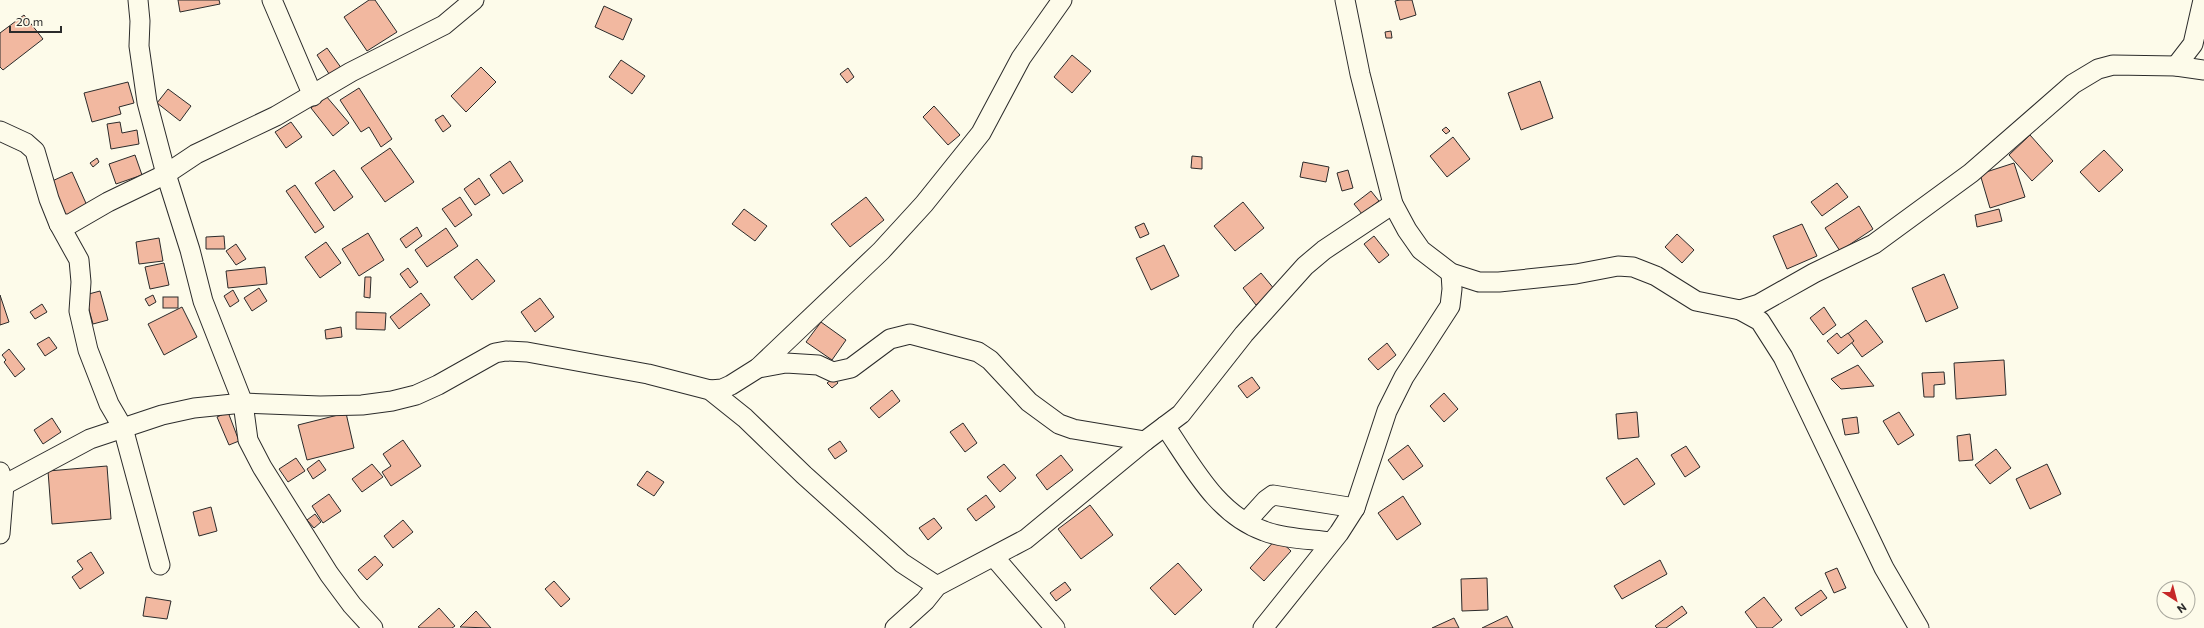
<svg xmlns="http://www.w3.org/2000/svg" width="2204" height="628" font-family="Commissioner,sans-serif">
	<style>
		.building { fill: #f2b8a0; stroke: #2b2b2b }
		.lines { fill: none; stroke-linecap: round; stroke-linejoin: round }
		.minor-casing { stroke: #2b2b2b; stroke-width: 21 }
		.minor { stroke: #fdfbea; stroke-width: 19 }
	</style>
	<rect width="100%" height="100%" fill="#fdfbea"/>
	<g class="building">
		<path d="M 178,0 L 219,0 L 220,4 L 180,12 Z"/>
		<path d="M 369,0 L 375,0 L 397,32 L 367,51 L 344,17 Z"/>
		<path d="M 1400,0 L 1412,0 L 1416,15 L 1400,20 L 1395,1 Z"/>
		<path d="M 604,6 L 632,19 L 623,40 L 595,27 Z"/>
		<path d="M 24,15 L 43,39 L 3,70 L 0,67 L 0,33 Z"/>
		<path d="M 1391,31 L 1392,38 L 1386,38 L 1385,32 Z"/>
		<path d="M 327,48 L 342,69 L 331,77 L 317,55 Z"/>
		<path d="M 1072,55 L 1091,71 L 1072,93 L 1054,77 Z"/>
		<path d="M 621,60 L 645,76 L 632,94 L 609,77 Z"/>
		<path d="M 481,67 L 496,82 L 466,112 L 451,96 Z"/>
		<path d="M 848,68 L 854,77 L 847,83 L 840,74 Z"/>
		<path d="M 1540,81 L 1553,118 L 1521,130 L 1508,93 Z"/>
		<path d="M 128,82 L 134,103 L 119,107 L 121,114 L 92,122 L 84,93 Z"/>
		<path d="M 359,88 L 392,139 L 381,147 L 369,127 L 361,132 L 340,100 Z"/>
		<path d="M 168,89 L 191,106 L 180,121 L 157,103 Z"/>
		<path d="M 326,96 L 349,123 L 333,136 L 311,108 Z"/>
		<path d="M 934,106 L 960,135 L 948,145 L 923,117 Z"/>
		<path d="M 443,115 L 451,126 L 443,132 L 435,120 Z"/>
		<path d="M 120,122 L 122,133 L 137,130 L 139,144 L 111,149 L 107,124 Z"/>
		<path d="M 291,122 L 302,137 L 286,148 L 275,132 Z"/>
		<path d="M 1446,127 L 1450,131 L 1446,134 L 1442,130 Z"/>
		<path d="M 2030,135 L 2053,161 L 2032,181 L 2009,155 Z"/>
		<path d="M 1453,137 L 1470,159 L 1447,177 L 1430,156 Z"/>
		<path d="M 390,148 L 414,182 L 385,202 L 361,168 Z"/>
		<path d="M 2104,150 L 2123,170 L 2099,192 L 2080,172 Z"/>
		<path d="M 135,155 L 142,175 L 116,184 L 109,164 Z"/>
		<path d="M 1192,156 L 1202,157 L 1202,169 L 1191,168 Z"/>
		<path d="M 97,158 L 99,162 L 93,167 L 90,163 Z"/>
		<path d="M 510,161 L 523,181 L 503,194 L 490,175 Z"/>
		<path d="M 1303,162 L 1329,167 L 1326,182 L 1300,177 Z"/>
		<path d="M 2014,163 L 2025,197 L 1990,208 L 1980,174 Z"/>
		<path d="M 334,170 L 353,197 L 334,211 L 315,183 Z"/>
		<path d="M 1348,170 L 1353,188 L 1342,191 L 1337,173 Z"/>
		<path d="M 72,172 L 89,210 L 67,220 L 50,182 Z"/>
		<path d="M 479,178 L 490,195 L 475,205 L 464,189 Z"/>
		<path d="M 1837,183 L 1848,197 L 1822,216 L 1811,202 Z"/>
		<path d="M 295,185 L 324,227 L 315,233 L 286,191 Z"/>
		<path d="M 1371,191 L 1379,201 L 1362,214 L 1354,204 Z"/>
		<path d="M 460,197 L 472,215 L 455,227 L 442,209 Z"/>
		<path d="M 866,197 L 884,220 L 850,247 L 831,224 Z"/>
		<path d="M 1243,202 L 1264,228 L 1235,251 L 1214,226 Z"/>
		<path d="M 1859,206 L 1873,229 L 1840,251 L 1825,228 Z"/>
		<path d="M 744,209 L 767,226 L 755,241 L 732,224 Z"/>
		<path d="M 1999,209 L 2002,221 L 1977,227 L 1975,215 Z"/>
		<path d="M 1144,223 L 1149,234 L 1140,238 L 1135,227 Z"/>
		<path d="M 1802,224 L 1817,256 L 1787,269 L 1773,236 Z"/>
		<path d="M 417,227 L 422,236 L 406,248 L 400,239 Z"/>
		<path d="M 446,228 L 458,246 L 427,267 L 415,250 Z"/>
		<path d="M 368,233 L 384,260 L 359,276 L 342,249 Z"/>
		<path d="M 1677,234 L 1694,250 L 1682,263 L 1665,247 Z"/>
		<path d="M 224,236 L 225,249 L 206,249 L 206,237 Z"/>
		<path d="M 1374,236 L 1389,255 L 1379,263 L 1364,244 Z"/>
		<path d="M 159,238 L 163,261 L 139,264 L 136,242 Z"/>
		<path d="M 326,242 L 341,263 L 320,278 L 305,257 Z"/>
		<path d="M 236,244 L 246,259 L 236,265 L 226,251 Z"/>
		<path d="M 1164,245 L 1179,276 L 1151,290 L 1136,258 Z"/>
		<path d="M 477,259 L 495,281 L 472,300 L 454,277 Z"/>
		<path d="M 164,263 L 169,285 L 150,289 L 145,267 Z"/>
		<path d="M 265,267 L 267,284 L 228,288 L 226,271 Z"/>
		<path d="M 408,268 L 418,282 L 410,288 L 400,274 Z"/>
		<path d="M 1261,273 L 1275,290 L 1256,305 L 1243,288 Z"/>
		<path d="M 1944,274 L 1958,308 L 1926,322 L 1912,288 Z"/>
		<path d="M 365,277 L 371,277 L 370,298 L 364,297 Z"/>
		<path d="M 259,288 L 267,301 L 252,311 L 244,298 Z"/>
		<path d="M 233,290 L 239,301 L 230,307 L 224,296 Z"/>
		<path d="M 100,291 L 108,320 L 93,324 L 85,295 Z"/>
		<path d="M 421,293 L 430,305 L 399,329 L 390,317 Z"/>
		<path d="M 0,295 L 9,322 L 0,325 Z"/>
		<path d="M 153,295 L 156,302 L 149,306 L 145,299 Z"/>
		<rect x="163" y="297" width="15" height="11"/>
		<path d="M 540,298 L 554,317 L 535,332 L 521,312 Z"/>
		<path d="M 42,304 L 47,312 L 35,319 L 30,312 Z"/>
		<path d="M 182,307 L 197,337 L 164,355 L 148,324 Z"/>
		<path d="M 1824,307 L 1836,325 L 1823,335 L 1810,318 Z"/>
		<path d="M 356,312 L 386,313 L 385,330 L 356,329 Z"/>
		<path d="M 1866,320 L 1883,342 L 1862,357 L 1846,335 Z"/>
		<path d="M 821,322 L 846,340 L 832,360 L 806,342 Z"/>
		<path d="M 341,327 L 342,337 L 326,339 L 325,330 Z"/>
		<path d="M 1837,333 L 1841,338 L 1848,333 L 1854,341 L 1838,354 L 1827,341 Z"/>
		<path d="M 49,337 L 57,348 L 45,356 L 37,344 Z"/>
		<path d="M 1387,343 L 1396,355 L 1378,370 L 1368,359 Z"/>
		<path d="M 9,349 L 25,369 L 15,377 L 4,362 L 6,360 L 2,355 Z"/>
		<path d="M 2004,360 L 2006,395 L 1956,399 L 1954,363 Z"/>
		<path d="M 1858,365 L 1874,386 L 1841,389 L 1831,379 Z"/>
		<path d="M 1944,372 L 1945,384 L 1934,385 L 1934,397 L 1924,397 L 1922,373 Z"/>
		<path d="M 1252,377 L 1260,388 L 1247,398 L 1238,386 Z"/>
		<path d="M 834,378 L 838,383 L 832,388 L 827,383 Z"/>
		<path d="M 892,390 L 900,401 L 879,418 L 870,408 Z"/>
		<path d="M 1444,393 L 1458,409 L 1444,422 L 1430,406 Z"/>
		<path d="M 228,412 L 239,441 L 229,445 L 217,417 Z"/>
		<path d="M 1637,412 L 1639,437 L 1618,439 L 1616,414 Z"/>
		<path d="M 1899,412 L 1914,435 L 1898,445 L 1883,421 Z"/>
		<path d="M 346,413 L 354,448 L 307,460 L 298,425 Z"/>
		<path d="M 1857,417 L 1859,433 L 1845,435 L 1842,419 Z"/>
		<path d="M 52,418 L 61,432 L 43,444 L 34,430 Z"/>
		<path d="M 963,423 L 977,443 L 965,452 L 950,432 Z"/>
		<path d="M 1970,434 L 1973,460 L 1959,461 L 1957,436 Z"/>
		<path d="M 403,440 L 421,466 L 391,486 L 382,472 L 391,466 L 383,454 Z"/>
		<path d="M 840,441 L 847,451 L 835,459 L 828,449 Z"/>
		<path d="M 1408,445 L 1423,466 L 1403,480 L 1388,460 Z"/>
		<path d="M 1686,446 L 1700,467 L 1685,477 L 1671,455 Z"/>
		<path d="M 1996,449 L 2011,468 L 1990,484 L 1975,465 Z"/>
		<path d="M 1061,455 L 1073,470 L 1047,490 L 1036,475 Z"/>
		<path d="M 296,458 L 305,471 L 288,482 L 279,469 Z"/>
		<path d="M 1637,458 L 1655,484 L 1624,505 L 1606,478 Z"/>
		<path d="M 319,460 L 326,470 L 313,479 L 307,469 Z"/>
		<path d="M 372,464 L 383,477 L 362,492 L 352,479 Z"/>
		<path d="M 1004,464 L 1016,478 L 1000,492 L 987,477 Z"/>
		<path d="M 2047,464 L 2061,494 L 2030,509 L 2016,479 Z"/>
		<path d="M 107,466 L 111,519 L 52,524 L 48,471 Z"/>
		<path d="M 647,471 L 664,482 L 654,496 L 637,485 Z"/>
		<path d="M 329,494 L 341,511 L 323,523 L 312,506 Z"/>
		<path d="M 986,495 L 995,507 L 976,521 L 967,509 Z"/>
		<path d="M 1403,496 L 1421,524 L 1397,540 L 1378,513 Z"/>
		<path d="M 1090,505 L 1113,535 L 1081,559 L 1058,529 Z"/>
		<path d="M 211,507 L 217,531 L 199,536 L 193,512 Z"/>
		<path d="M 315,514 L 321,522 L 314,528 L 307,520 Z"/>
		<path d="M 934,518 L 942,528 L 928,540 L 919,528 Z"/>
		<path d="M 403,520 L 413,532 L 393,548 L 384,536 Z"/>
		<path d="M 1277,538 L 1291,551 L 1264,581 L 1250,568 Z"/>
		<path d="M 91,552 L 104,573 L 80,589 L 72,577 L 83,569 L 77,561 Z"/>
		<path d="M 375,556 L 383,565 L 367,580 L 358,570 Z"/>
		<path d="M 1660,560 L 1667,574 L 1622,599 L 1614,586 Z"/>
		<path d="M 1178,563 L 1202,590 L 1175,615 L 1150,588 Z"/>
		<path d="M 1837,568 L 1846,588 L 1834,593 L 1825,573 Z"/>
		<path d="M 1487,578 L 1488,610 L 1462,611 L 1461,579 Z"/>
		<path d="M 554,581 L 570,599 L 561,607 L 545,589 Z"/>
		<path d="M 1065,582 L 1071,590 L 1056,601 L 1050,593 Z"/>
		<path d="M 1821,590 L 1827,598 L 1801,616 L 1795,608 Z"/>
		<path d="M 146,597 L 171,601 L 167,619 L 143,616 Z"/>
		<path d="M 1764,597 L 1782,620 L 1772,628 L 1757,628 L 1745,612 Z"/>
		<path d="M 1682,606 L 1687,613 L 1666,628 L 1657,628 L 1655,626 Z"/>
		<path d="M 439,608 L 455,626 L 452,628 L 420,628 L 418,627 Z"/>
		<path d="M 476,611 L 491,628 L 460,627 Z"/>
		<path d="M 1507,616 L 1513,628 L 1482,628 Z"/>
		<path d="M 1454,618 L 1459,628 L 1432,628 Z"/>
	</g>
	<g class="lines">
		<defs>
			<g id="minor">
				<path d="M 138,0 L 140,21 L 139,46 L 147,102 L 166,174 L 190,250 L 203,301 L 243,403 L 248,440 L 262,467 L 329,574 L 352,605 L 373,628"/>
				<path d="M 272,0 L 313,96"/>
				<path d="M 1345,0 L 1360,74 L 1393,204 L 1407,230 L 1421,250 L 1451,273 L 1479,282 L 1499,282 L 1576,274 L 1618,266 L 1633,267 L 1656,276 L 1696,301 L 1740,310 L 1760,321 L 1783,357 L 1884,568 L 1919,628"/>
				<path d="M 2176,66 L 2193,44 L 2203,0"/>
				<path d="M 0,131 L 26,143 L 35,151 L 49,199 L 59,224 L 79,260 L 81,282 L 79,311 L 88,350 L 109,404 L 123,428 L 160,565"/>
				<path d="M 59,224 L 70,224 L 108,202 L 166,174 L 196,154 L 276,116 L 351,72 L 444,25 L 474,0"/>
				<path d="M 1740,310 L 1759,304 L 1814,273 L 1874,244 L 1971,173 L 2073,84 L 2098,69 L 2113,65 L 2176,66 L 2204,70"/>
				<path d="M 758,368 L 786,363 L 818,365 L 833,372 L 851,368 L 890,339 L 910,334 L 978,352 L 990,360 L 1029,402 L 1059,424 L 1073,429 L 1145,441"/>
				<path d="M 710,390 L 722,389 L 731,385 L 758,368 L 881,251 L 924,204 L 981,133 L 1021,58 L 1062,0"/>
				<path d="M 1165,426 C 1192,465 1216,514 1264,531 C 1285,539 1310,539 1331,542"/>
				<path d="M 0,472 L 4,485 L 0,534"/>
				<path d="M 4,485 L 90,439 L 162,415 L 194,408 L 243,403 L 320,406 L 362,405 L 392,401 L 416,395 L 438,385 L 495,353 L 506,351 L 527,352 L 648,374 L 710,390 L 745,418 L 804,475 L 902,563 L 937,586"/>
				<path d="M 1246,522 L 1266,500 L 1273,495 L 1355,508"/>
				<path d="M 994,557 L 1055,628"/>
				<path d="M 895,628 L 925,601 L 937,586 L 1026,539 L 1145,441 L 1181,414 L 1244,334 L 1305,266 L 1324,250 L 1393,204"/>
				<path d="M 1263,628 L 1339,533 L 1355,508 L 1387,411 L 1404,377 L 1450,306 L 1452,289 L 1451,273"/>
			</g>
		</defs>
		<use href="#minor" class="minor-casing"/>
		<use href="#minor" class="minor"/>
	</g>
	<g transform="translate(2176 600) rotate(144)"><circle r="19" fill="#fdfbea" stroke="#a9a89e"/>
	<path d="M0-3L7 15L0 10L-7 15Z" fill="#c62828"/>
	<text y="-6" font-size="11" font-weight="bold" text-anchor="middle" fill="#2b2b2b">N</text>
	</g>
	<path d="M10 26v6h51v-6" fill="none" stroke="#2b2b2b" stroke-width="2"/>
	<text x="16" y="26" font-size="12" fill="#2b2b2b" stroke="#fdfbea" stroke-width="3" paint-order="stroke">20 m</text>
</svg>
